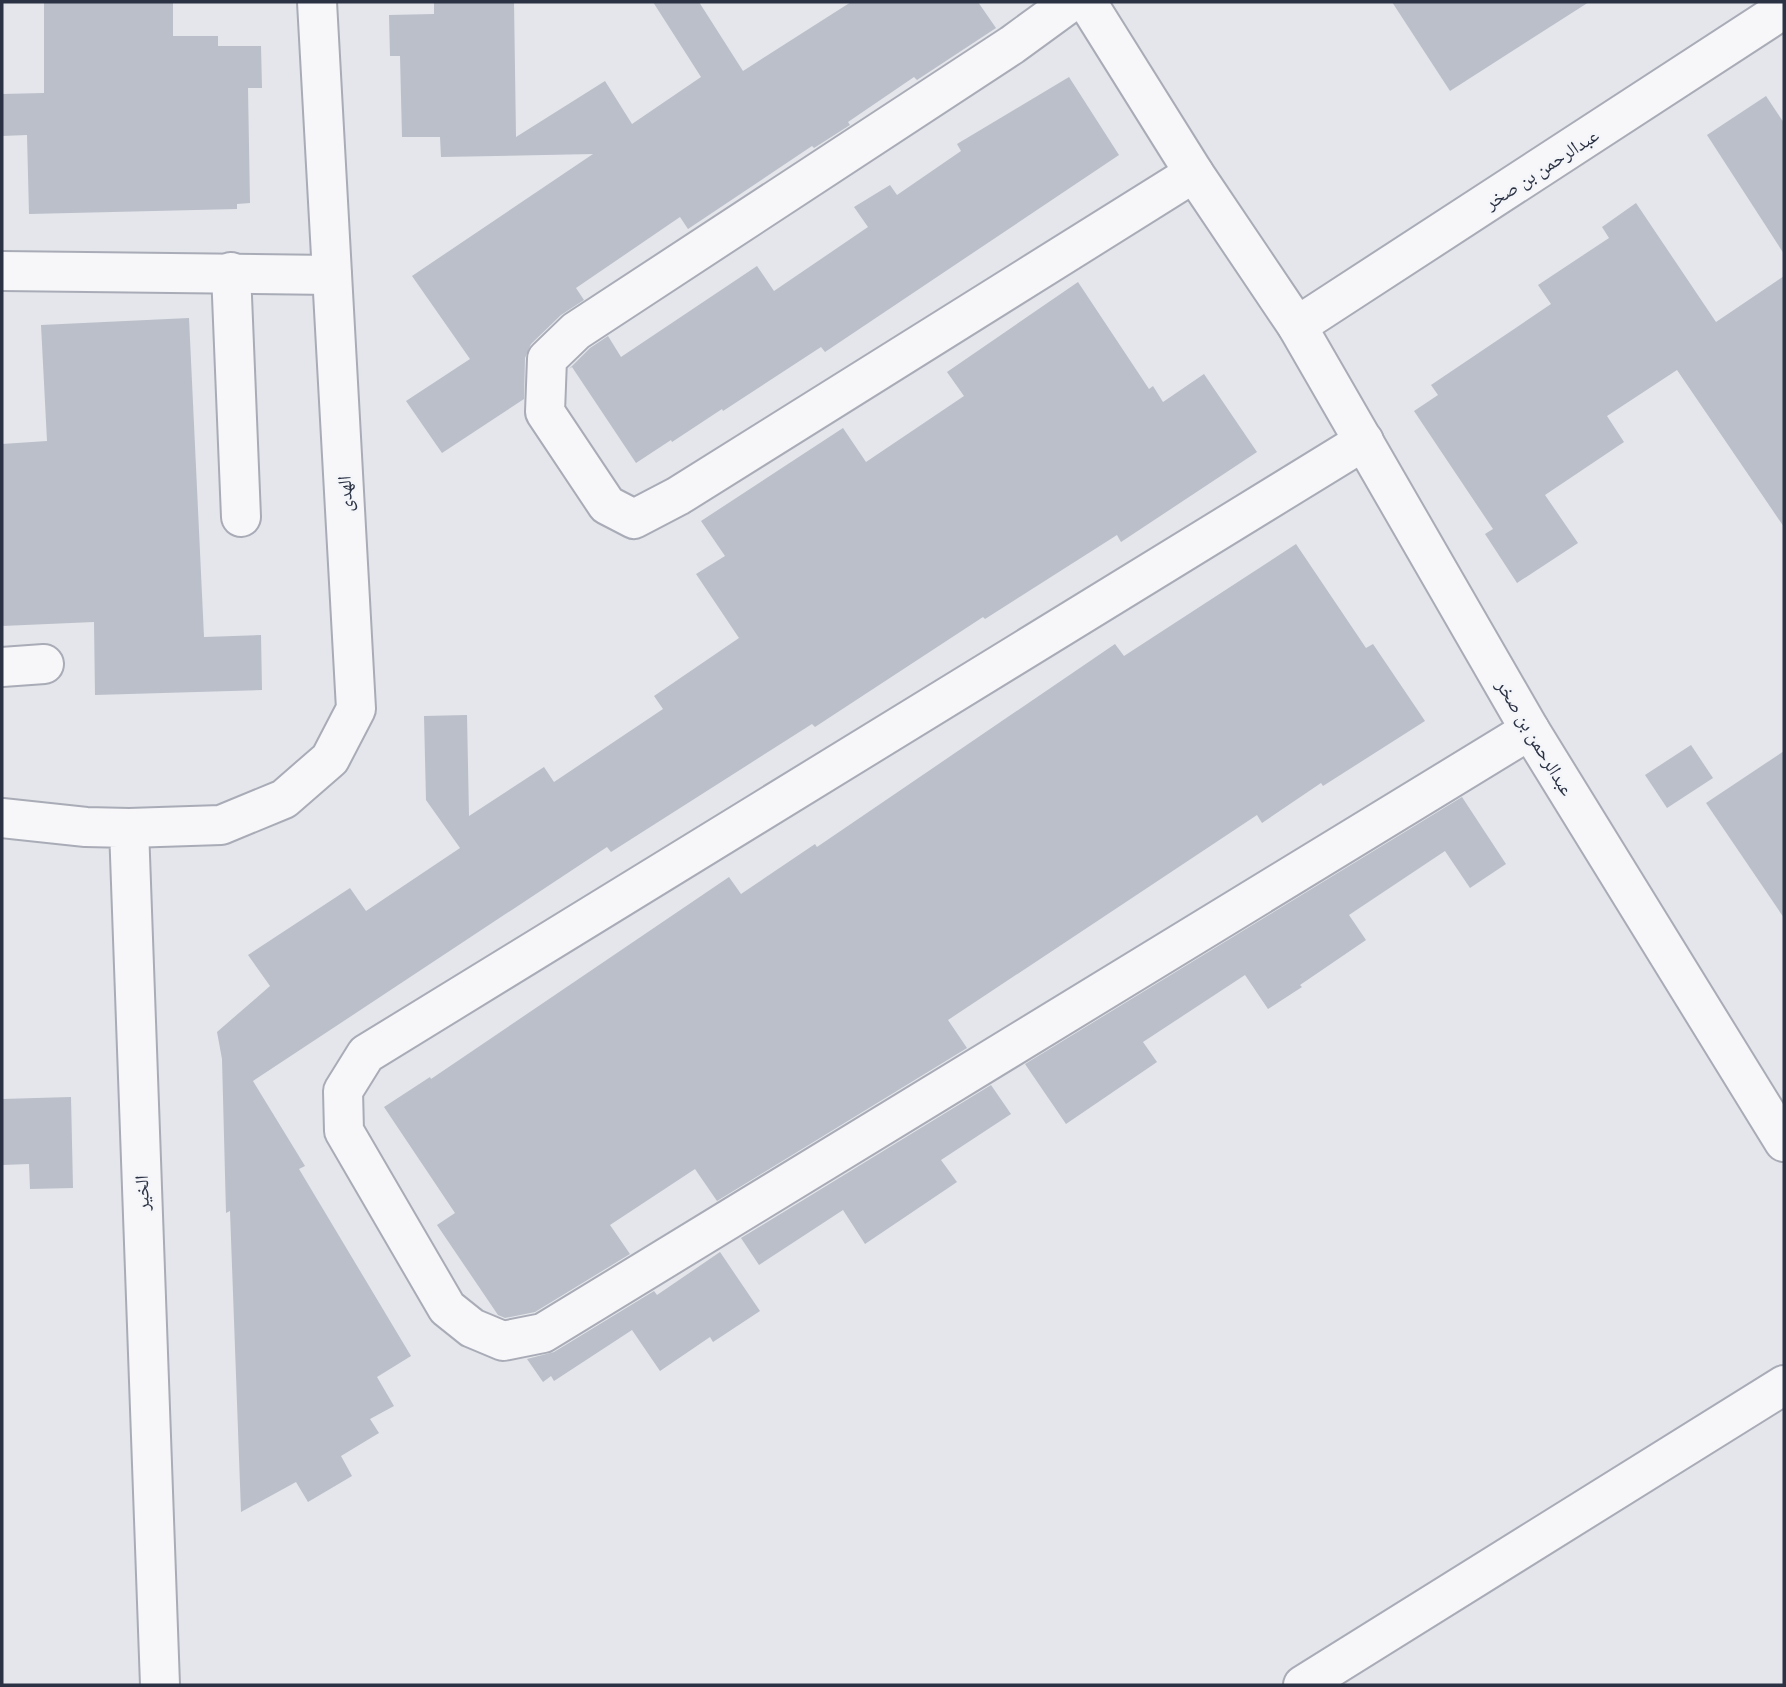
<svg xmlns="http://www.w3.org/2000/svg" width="1786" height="1687" font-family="'Titillium Web','Noto Naskh Arabic',sans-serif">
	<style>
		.building { fill: #bbbfc9 }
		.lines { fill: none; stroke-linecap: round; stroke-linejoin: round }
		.minor-casing { stroke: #a9acb6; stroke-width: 42 }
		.minor { stroke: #f7f7fa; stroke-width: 38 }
		.labels { text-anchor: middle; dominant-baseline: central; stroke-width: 5; stroke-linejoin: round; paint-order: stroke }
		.street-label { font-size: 19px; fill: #2b3244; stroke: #f4f5f9 }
	</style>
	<rect width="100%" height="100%" fill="#e4e6eb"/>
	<g class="building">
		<path d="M 44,2 L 173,2 L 173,36 L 218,36 L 218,46 L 261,46 L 262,88 L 248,88 L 250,203 L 237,204 L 237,209 L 29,214 L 27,135 L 2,136 L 2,94 L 44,93 Z"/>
		<path d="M 434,2 L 514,2 L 516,137 L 605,81 L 632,124 L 701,77 L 653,2 L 699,2 L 743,71 L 851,2 L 978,2 L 996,28 L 917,80 L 914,77 L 848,122 L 850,125 L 814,148 L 812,146 L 688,229 L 680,217 L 576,288 L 584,300 L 561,315 L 531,344 L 525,358 L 524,399 L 442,453 L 406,401 L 470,359 L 412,276 L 593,154 L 441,157 L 440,137 L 402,137 L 400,56 L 390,56 L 389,15 L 434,14 Z"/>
		<path d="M 1392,2 L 1589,2 L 1450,91 Z"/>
		<path d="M 1069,77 L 1119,155 L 825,352 L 821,347 L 723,411 L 722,409 L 672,442 L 671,440 L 636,463 L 572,367 L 569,369 L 590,348 L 608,336 L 621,357 L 757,266 L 774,291 L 868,227 L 854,207 L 890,185 L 897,195 L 961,151 L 957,144 Z"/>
		<path d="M 1766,96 L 1784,123 L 1784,254 L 1707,135 Z"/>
		<path d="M 1636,203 L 1716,322 L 1784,276 L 1784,527 L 1677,370 L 1607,416 L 1624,442 L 1545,495 L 1578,543 L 1517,583 L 1485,534 L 1493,529 L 1414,411 L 1438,395 L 1431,385 L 1551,304 L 1538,285 L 1609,238 L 1602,227 Z"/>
		<path d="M 1078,282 L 1149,389 L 1153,386 L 1163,402 L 1204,374 L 1257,452 L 1121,542 L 1117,535 L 985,619 L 983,617 L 815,727 L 812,724 L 611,852 L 607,847 L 253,1081 L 305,1166 L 299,1169 L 411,1356 L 377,1377 L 394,1406 L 370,1419 L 379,1433 L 341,1456 L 352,1476 L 308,1502 L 296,1482 L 241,1512 L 230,1211 L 226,1213 L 222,1059 L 217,1032 L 270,986 L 248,955 L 350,888 L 366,911 L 460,848 L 426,800 L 424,716 L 467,715 L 469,816 L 544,767 L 554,782 L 663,709 L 654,696 L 739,638 L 696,574 L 725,556 L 701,521 L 843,428 L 866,462 L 964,396 L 947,372 Z"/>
		<path d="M 189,318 L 204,637 L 261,635 L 262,690 L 95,695 L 94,622 L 2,626 L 2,444 L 47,441 L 41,325 Z"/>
		<path d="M 1296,544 L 1366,648 L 1373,644 L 1425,721 L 1323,786 L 1321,783 L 1262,823 L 1257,815 L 948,1020 L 967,1048 L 717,1201 L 695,1169 L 610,1225 L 630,1254 L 535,1312 L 505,1318 L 498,1315 L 437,1225 L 455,1213 L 384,1107 L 430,1077 L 431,1079 L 729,877 L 741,894 L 815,844 L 817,847 L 1115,644 L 1124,656 Z"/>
		<path d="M 1691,745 L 1713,778 L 1667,808 L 1645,775 Z"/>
		<path d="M 1784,751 L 1784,918 L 1706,803 Z"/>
		<path d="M 1462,797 L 1506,864 L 1470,888 L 1445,851 L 1349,915 L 1366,940 L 1300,985 L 1302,987 L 1268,1009 L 1245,975 L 1143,1042 L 1157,1062 L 1066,1124 L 1025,1064 Z"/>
		<path d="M 991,1085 L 1011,1114 L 941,1160 L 957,1182 L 865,1244 L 843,1210 L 759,1265 L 741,1238 Z"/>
		<path d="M 71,1097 L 73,1188 L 30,1189 L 29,1164 L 2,1165 L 2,1099 Z"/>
		<path d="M 720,1252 L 760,1311 L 713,1342 L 710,1337 L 660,1371 L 632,1330 L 554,1381 L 551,1376 L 543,1382 L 527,1359 L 554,1352 L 654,1291 L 657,1295 Z"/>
	</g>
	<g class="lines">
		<defs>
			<g id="minor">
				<path d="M 1071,2 L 1012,45 L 576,331 L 547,359 L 545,412 L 607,505 L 634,519 L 678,496 L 1194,173"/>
				<path d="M 1087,2 L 1194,173 L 1297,326 L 1530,730 L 1784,1142"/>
				<path d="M 2,271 L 332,275"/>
				<path d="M 231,272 L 241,517"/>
				<path d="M 1297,326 L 1784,9"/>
				<path d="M 1364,441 L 366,1054 L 343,1091 L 344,1131 L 447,1308 L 472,1328 L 503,1341 L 543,1333 L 1530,730"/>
				<path d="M 2,667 L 44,664"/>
				<path d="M 2,818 L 86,827 L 129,828 L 160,1685"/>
				<path d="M 129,828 L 221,825 L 284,799 L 330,759 L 356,709 L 317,2"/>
				<path d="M 1303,1685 L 1784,1385"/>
			</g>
		</defs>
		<use href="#minor" class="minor-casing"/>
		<use href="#minor" class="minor"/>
	</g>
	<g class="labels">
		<g class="street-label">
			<text transform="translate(1541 168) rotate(-33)">عبدالرحمن بن صخر</text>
			<text transform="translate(344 494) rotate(-93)">الهدى</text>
			<text transform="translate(1536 737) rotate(59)">عبدالرحمن بن صخر</text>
			<text transform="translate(141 1193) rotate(-92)">الخير</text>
		</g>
	</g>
	<rect width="1786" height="1687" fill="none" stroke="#2b3244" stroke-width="7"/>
</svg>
